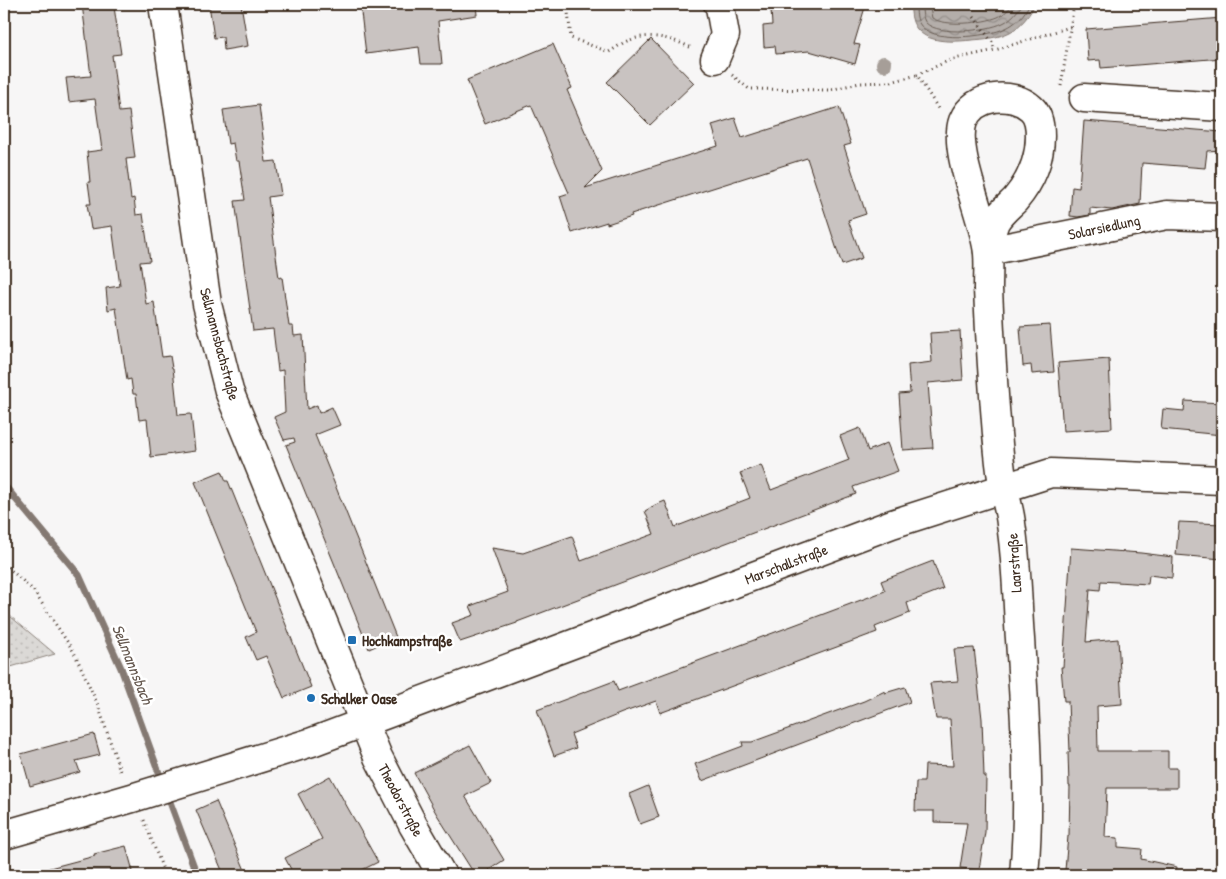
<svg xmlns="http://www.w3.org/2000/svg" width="1226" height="879" font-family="'Patrick Hand',sans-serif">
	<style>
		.grass { fill: url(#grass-dots); stroke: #8b827a }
		.water { fill: url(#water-waves); stroke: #847972 }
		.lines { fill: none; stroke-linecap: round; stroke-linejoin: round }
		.shore { stroke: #6b5f56; stroke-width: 1 }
		.stream { stroke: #847972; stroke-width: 7 }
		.building { fill: #c9c3c1; stroke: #3b2a1e }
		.minor-casing { stroke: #3b2a1e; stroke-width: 31 }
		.path { stroke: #3b2a1e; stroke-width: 3; stroke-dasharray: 1 4; stroke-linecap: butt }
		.minor { stroke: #fff; stroke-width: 28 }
		.tree { fill: #a69e98 }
		.poi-dot { fill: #1f6fb2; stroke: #fff; stroke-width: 2 }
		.labels { text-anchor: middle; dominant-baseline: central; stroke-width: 5; stroke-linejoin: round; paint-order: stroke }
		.street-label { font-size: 15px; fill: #3b2a1e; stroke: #fff }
		.poi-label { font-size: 15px; font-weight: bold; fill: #3b2a1e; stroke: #fff; text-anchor: start }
		.water-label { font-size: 16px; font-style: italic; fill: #65584f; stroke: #fff }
	</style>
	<defs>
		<pattern id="grass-dots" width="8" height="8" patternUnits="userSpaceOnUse" patternTransform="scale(1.25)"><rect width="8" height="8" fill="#dbd9d6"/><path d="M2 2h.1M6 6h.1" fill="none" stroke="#bdbab7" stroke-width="1.8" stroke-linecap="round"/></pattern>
		<pattern id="water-waves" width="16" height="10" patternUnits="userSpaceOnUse" patternTransform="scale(1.25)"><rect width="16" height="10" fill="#b4aeaa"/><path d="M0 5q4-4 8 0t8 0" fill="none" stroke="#948e8a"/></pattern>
	</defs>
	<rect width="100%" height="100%" fill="#f7f6f6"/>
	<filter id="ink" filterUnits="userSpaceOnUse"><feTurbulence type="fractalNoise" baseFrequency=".02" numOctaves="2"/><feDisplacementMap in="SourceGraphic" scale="10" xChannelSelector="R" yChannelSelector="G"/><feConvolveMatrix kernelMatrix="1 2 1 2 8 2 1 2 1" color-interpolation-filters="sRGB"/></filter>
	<g filter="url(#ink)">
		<path class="grass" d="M 4,611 L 55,654 L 4,669 Z"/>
		<path class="water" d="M 911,4 L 1035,4 C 1030,15 1021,26 1010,32 C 998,38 985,39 972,40 C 943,43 908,43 911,4 Z"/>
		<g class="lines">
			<g class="shore">
				<path d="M 916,4 C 916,10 916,17 919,23 C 930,44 987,37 1006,28 C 1015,24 1026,14 1029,4"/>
				<path d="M 922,4 C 922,10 922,18 926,23 C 939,36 987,31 1003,23 C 1012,19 1017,11 1023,4"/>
				<path d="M 929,4 L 932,18 C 945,27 984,23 998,17 C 1005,14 1009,9 1013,4"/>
			</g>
			<g class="stream">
				<path d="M 4,485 L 79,575 L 121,668 L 163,784"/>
				<path d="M 167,794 L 197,875"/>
			</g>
		</g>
		<g class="building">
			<path d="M 82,4 L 105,4 L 105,8 L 114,7 L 121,54 L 112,55 L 119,112 L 129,111 L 135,158 L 126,159 L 131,199 L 134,198 L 136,215 L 143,214 L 150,261 L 140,262 L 146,304 L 154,302 L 162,357 L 170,356 L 172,368 L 173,368 L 178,415 L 191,414 L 195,451 L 151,457 L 147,419 L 139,420 L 136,394 L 133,394 L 131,379 L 127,380 L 116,308 L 108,310 L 106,288 L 120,286 L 112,226 L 91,229 L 87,204 L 91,204 L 88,182 L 90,182 L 87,152 L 102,150 L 95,99 L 69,102 L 66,78 L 91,76 Z"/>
			<path d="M 209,4 L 241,4 L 248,46 L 224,50 L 223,37 L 214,38 Z"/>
			<path d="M 360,4 L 476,4 L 477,15 L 438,21 L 442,64 L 421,64 L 419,47 L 366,54 Z"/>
			<path d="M 775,4 L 866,4 L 854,44 L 860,45 L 855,64 L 809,51 L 776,54 L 775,46 L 764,47 L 763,26 L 772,25 L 771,10 L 776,10 Z"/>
			<path d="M 1222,18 L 1222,58 L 1101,68 L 1100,60 L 1088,61 L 1086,29 Z"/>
			<path d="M 651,39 L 694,83 L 650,125 L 607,82 Z"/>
			<path d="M 553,44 L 572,88 L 567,90 L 602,171 L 585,188 L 718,146 L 712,125 L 735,118 L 742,138 L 839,107 L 851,144 L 844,146 L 866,214 L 848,220 L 862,258 L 842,265 L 807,158 L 631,214 L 632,216 L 607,224 L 607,222 L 572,233 L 560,196 L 569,193 L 531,105 L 485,124 L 467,80 Z"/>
			<path d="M 259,105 L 266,162 L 276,161 L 281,195 L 268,197 L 279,278 L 282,277 L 289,326 L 293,326 L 294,336 L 303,335 L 307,409 L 317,405 L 319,413 L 332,407 L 340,425 L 315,435 L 396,637 L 369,649 L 286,445 L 295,442 L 294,438 L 284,440 L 274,417 L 285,412 L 283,370 L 278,371 L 273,329 L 253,331 L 235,201 L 245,200 L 239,161 L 236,161 L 233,143 L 228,144 L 223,110 Z"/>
			<path d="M 1084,121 L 1222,132 L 1222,150 L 1207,151 L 1205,168 L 1142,163 L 1140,204 L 1112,210 L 1090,208 L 1090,215 L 1078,217 L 1070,216 L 1072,187 L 1079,188 Z"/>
			<path d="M 1050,325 L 1054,372 L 1032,374 L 1031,365 L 1023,366 L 1020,327 Z"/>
			<path d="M 960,331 L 963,380 L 928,383 L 933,448 L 903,450 L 899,394 L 910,393 L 908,365 L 932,362 L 930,333 Z"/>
			<path d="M 1109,359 L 1112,428 L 1063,431 L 1058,363 Z"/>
			<path d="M 1185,401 L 1222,403 L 1222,435 L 1161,429 L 1163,409 L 1184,411 Z"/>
			<path d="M 860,428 L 868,451 L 887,443 L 898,471 L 853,487 L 856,494 L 517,622 L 517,623 L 460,642 L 452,623 L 474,615 L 470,606 L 508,592 L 492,548 L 523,553 L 572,536 L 581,561 L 654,534 L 645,511 L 655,505 L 665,501 L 675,527 L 750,498 L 740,473 L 761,465 L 771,490 L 849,460 L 840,436 Z"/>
			<path d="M 222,471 L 226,481 L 228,481 L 311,687 L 284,698 L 266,656 L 256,660 L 246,637 L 256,632 L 195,482 Z"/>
			<path d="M 1179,522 L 1222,524 L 1222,559 L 1176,555 Z"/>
			<path d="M 1071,548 L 1141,553 L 1173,557 L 1172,578 L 1149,575 L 1148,584 L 1101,581 L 1100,590 L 1090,589 L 1086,642 L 1118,639 L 1122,704 L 1097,706 L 1098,751 L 1168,751 L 1168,768 L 1177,768 L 1177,788 L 1107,788 L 1105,837 L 1118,838 L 1118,847 L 1142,849 L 1141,859 L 1177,867 L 1176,875 L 1099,875 L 1099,874 L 1065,870 L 1068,836 L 1069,836 L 1070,786 L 1069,786 L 1068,752 L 1070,752 L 1068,701 L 1064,701 L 1061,667 L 1063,667 Z"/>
			<path d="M 933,561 L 943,589 L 907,603 L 910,613 L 875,627 L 877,632 L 660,713 L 656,701 L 622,713 L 571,734 L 576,748 L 554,756 L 537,710 L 614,681 L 618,691 L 885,591 L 881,581 Z"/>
			<path d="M 974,648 L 982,719 L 984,776 L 986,776 L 985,832 L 979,870 L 960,868 L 967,823 L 934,822 L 934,811 L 915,811 L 916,782 L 924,782 L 925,765 L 953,766 L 950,719 L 936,719 L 930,683 L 958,681 L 954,649 Z"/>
			<path d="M 905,687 L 910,702 L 702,781 L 695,764 L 743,746 L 742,742 L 752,742 L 864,701 L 885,691 L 885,693 Z"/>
			<path d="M 94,734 L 100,755 L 76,761 L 80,772 L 30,786 L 21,754 Z"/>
			<path d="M 470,745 L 491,783 L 465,796 L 504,860 L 481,875 L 475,875 L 436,813 L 414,773 Z"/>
			<path d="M 330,776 L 378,862 L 352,875 L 294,875 L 285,858 L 322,839 L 298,794 Z"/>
			<path d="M 648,786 L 659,817 L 640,824 L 629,794 Z"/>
			<path d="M 216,801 L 247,875 L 224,875 L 196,810 Z"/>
			<path d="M 126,846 L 134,875 L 47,875 L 46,869 L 95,856 L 94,854 Z"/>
		</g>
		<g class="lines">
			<defs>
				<g id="minor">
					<path d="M 163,4 L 207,304 L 229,391 L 378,757 L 413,825 L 442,875"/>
					<path d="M 715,59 L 725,35 L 720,7 L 718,4"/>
					<path d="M 1084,98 L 1222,107"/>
					<path d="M 988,251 C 990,242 991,231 995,222 C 1000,213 1008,207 1015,200 C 1031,181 1040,160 1040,136 C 1040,126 1039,115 1031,108 C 1012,91 974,94 963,121 C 952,151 985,220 988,253 C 989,265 988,277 988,289 C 990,337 993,386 997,434 C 999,452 1000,471 1004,489 C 1006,501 1010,512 1011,524 C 1017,562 1017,601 1020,639 C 1025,718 1031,796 1024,875"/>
					<path d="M 988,251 L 1167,215 L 1222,217"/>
					<path d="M 4,835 L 132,798 L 312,742 L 892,524 L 1051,473 L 1222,480"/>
				</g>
			</defs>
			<use href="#minor" class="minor-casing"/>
			<g class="path">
				<path d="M 567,4 L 571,38 L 609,52 C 616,48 623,42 630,40 C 651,32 673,39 692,48"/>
				<path d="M 974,17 L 992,42 L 995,50"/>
				<path d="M 732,75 L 749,89 L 830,90 L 859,83 L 891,82 L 917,75 L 939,110"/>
				<path d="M 917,75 L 950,60 L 995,50 L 1070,27"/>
				<path d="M 1061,86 L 1074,4"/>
				<path d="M 4,564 L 33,590 L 74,652 L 98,705 L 121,774"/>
				<path d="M 144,820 L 165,875"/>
			</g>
			<use href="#minor" class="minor"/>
		</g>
		<circle class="tree" cx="884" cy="64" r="8"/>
	</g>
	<g class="poi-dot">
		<rect x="347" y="635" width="10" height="10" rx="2.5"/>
		<circle cx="311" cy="698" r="5"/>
	</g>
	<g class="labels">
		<g class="street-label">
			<text transform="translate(1104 227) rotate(-12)">Solarsiedlung</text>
			<text transform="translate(220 344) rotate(75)">Sellmannsbachstraße</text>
			<text transform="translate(1014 563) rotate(-94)">Laarstraße</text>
			<text transform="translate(786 564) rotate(-21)">Marschallstraße</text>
			<text transform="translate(401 800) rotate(62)">Theodorstraße</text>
		</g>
		<g class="poi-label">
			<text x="362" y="640">Hochkampstraße</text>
			<text x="321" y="698">Schalker Oase</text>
		</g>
		<g class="water-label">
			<text transform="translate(133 664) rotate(68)">Sellmannsbach</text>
		</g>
	</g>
	<rect width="1226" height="879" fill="none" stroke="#fff" stroke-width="20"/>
	<rect x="10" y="10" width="1206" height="859" fill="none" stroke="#3b2a1e" stroke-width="2" filter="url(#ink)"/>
</svg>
